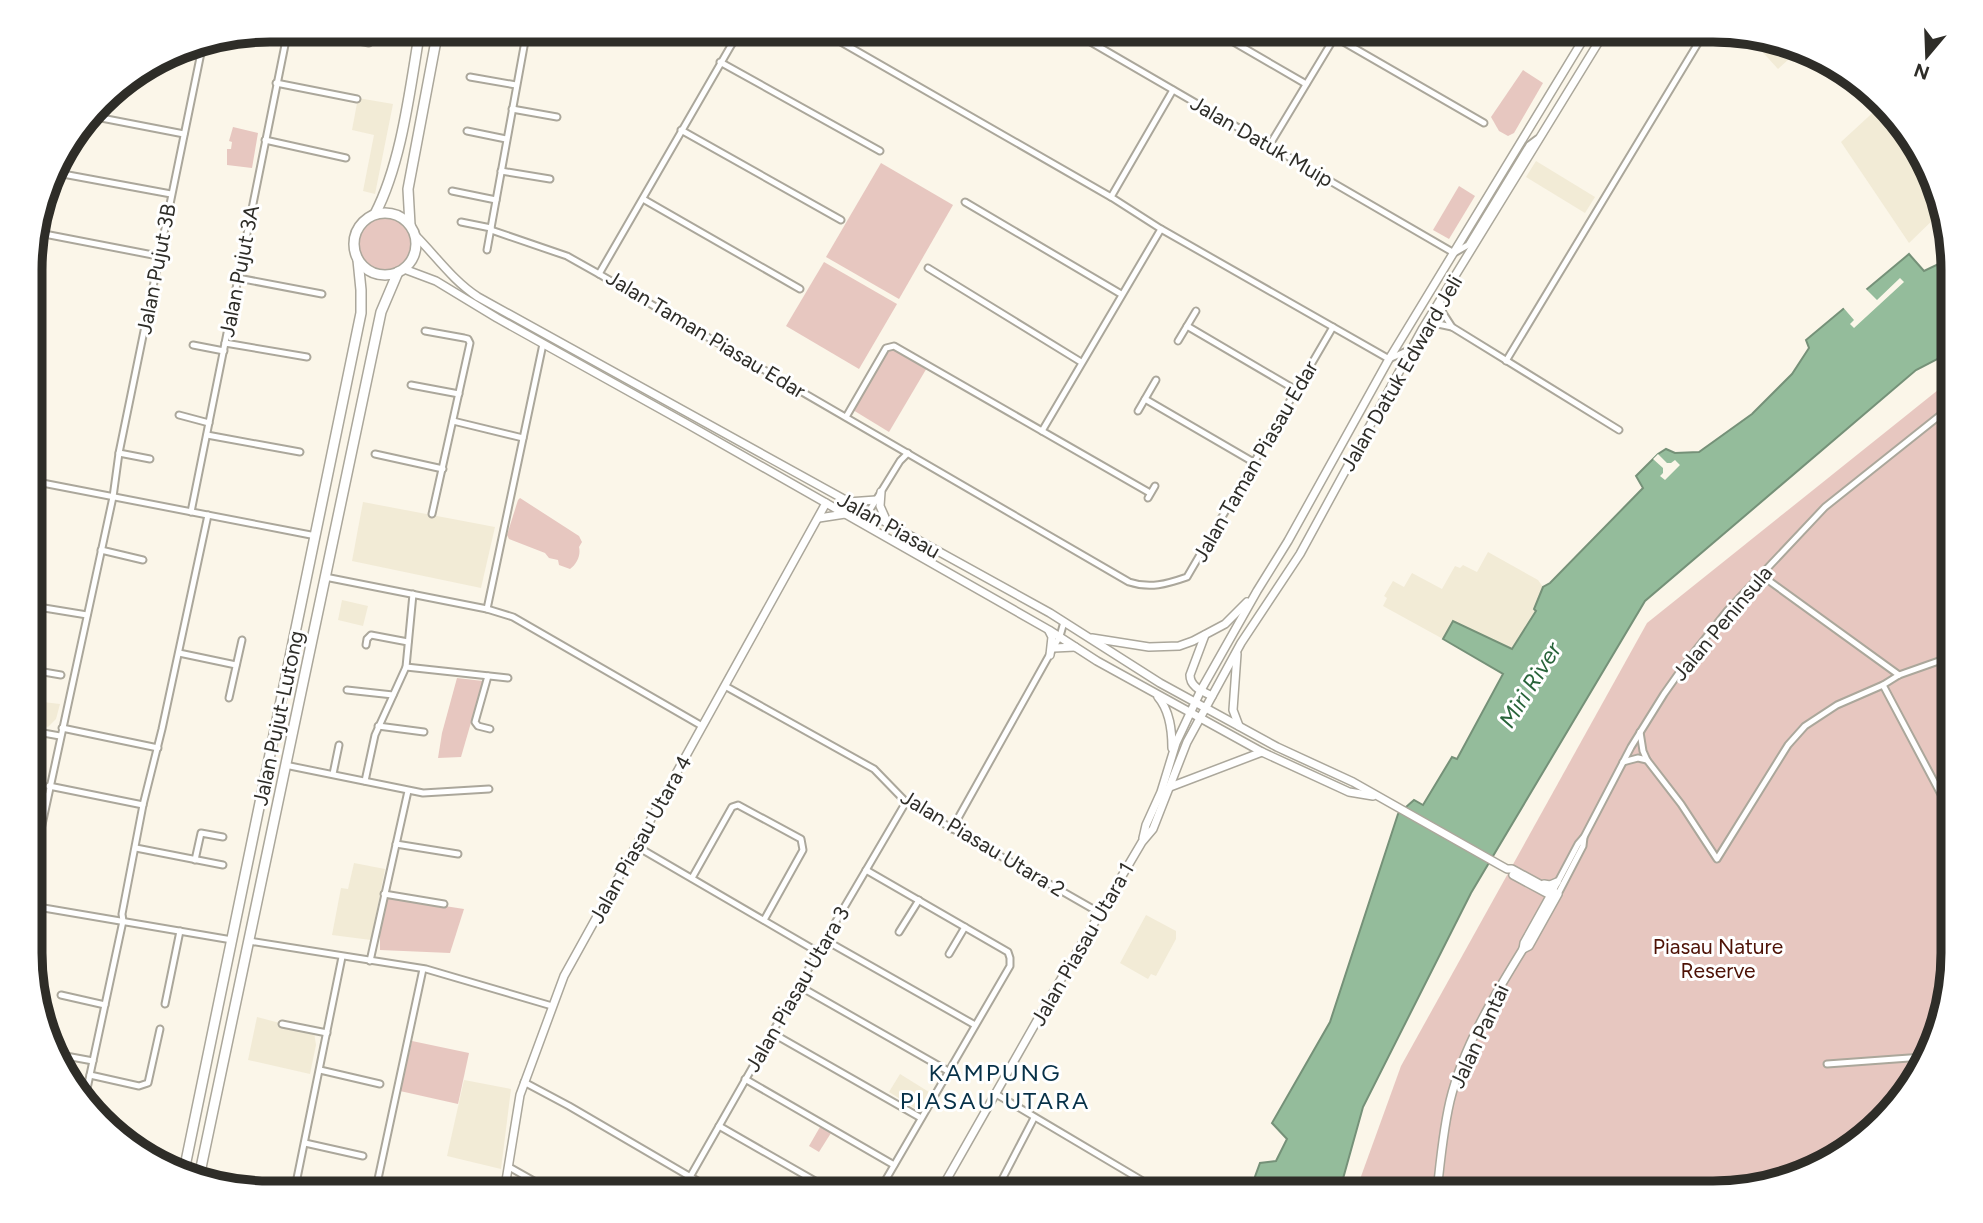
<svg xmlns="http://www.w3.org/2000/svg" width="1983" height="1223" font-family="Figtree,sans-serif">
	<style>
		.built { fill: #f2ebd6 }
		.green { fill: #e7c7c0 }
		.water { fill: #94bc9b; stroke: #759178; stroke-width: 2 }
		.pier { fill: #fbf6e9 }
		.lines { fill: none; stroke-linecap: round; stroke-linejoin: round }
		.street-casing { stroke: #aba79b; stroke-width: 9 }
		.secondary-casing { stroke: #aba79b; stroke-width: 10 }
		.highway-casing { stroke: #aba79b; stroke-width: 12 }
		.street { stroke: #fff; stroke-width: 5 }
		.secondary { stroke: #fff; stroke-width: 7 }
		.highway { stroke: #fff; stroke-width: 9 }
		.labels { text-anchor: middle; dominant-baseline: central; stroke-width: 6; stroke-linejoin: round; paint-order: stroke }
		.street-label { font-size: 21px; fill: #2e2d28; stroke: #fff }
		.park-label { font-size: 21px; fill: #4e1206; stroke: #fff }
		.water-label { font-size: 23px; font-style: italic; fill: #29643a; stroke: #fff }
		.quarter-label { font-size: 24px; letter-spacing: 2px; fill: #073148; stroke: #fff }
		.rim { fill: none; stroke: #2e2d28; stroke-width: 9 }
	</style>
	<rect width="100%" height="100%" fill="#fbf6e9"/>
	<g class="built">
		<path d="M 1747,35 L 1790,42 L 1801,48 L 1778,69 Z"/>
		<path d="M 358,98 L 393,104 L 375,194 L 363,191 L 374,135 L 352,130 Z"/>
		<path d="M 1880,106 L 1921,149 L 1940,213 L 1909,243 L 1841,142 Z"/>
		<path d="M 1536,161 L 1595,197 L 1585,213 L 1526,177 Z"/>
		<path d="M 363,502 L 495,527 L 481,588 L 352,561 Z"/>
		<path d="M 1488,552 L 1538,580 L 1543,587 L 1534,608 L 1537,611 L 1512,649 L 1453,621 L 1443,639 L 1383,606 L 1387,598 L 1384,596 L 1393,581 L 1404,587 L 1412,573 L 1442,589 L 1455,566 L 1460,568 L 1463,565 L 1477,572 Z"/>
		<path d="M 342,600 L 368,606 L 363,626 L 338,620 Z"/>
		<path d="M 43,702 L 60,704 L 56,719 L 48,727 L 40,725 Z"/>
		<path d="M 354,863 L 385,869 L 371,940 L 332,935 L 341,888 L 348,889 Z"/>
		<path d="M 1146,915 L 1176,931 L 1176,939 L 1156,976 L 1151,974 L 1148,979 L 1120,963 Z"/>
		<path d="M 257,1017 L 314,1032 L 316,1045 L 310,1074 L 248,1060 Z"/>
		<path d="M 900,1074 L 929,1092 L 918,1110 L 889,1092 Z"/>
		<path d="M 464,1080 L 511,1089 L 501,1169 L 447,1156 Z"/>
	</g>
	<g class="green">
		<path d="M 1523,70 L 1543,83 L 1514,133 L 1508,136 L 1499,131 L 1491,117 Z"/>
		<path d="M 233,127 L 258,133 L 252,168 L 227,165 L 227,149 L 231,149 L 232,142 L 229,141 Z"/>
		<path d="M 881,163 L 953,205 L 899,299 L 826,257 Z"/>
		<path d="M 1459,186 L 1475,196 L 1449,239 L 1433,230 Z"/>
		<circle cx="385" cy="244" r="26"/>
		<path d="M 824,262 L 897,304 L 859,369 L 786,326 Z"/>
		<path d="M 892,344 L 928,366 L 889,432 L 853,410 Z"/>
		<path d="M 1953,378 L 1953,968 L 1913,1086 L 1834,1161 L 1728,1193 L 1355,1193 L 1401,1066 L 1647,623 Z"/>
		<path d="M 520,498 L 579,536 L 582,542 L 579,547 C 581,555 577,564 570,569 L 559,565 L 558,560 L 549,558 L 545,553 L 509,539 L 507,535 L 518,500 Z"/>
		<path d="M 457,678 L 483,681 L 461,757 L 438,758 L 442,733 Z"/>
		<path d="M 387,897 L 464,909 L 450,953 L 380,950 L 380,933 Z"/>
		<path d="M 412,1041 L 469,1053 L 458,1104 L 400,1091 Z"/>
		<path d="M 820,1127 L 831,1133 L 819,1152 L 809,1146 Z"/>
	</g>
	<path class="water" d="M 1909,254 L 1924,271 L 1953,257 L 1953,351 L 1916,370 L 1645,601 L 1471,893 L 1363,1107 L 1339,1193 L 1249,1193 L 1260,1163 L 1276,1161 L 1287,1139 L 1272,1123 L 1330,1022 L 1398,814 L 1414,800 L 1423,805 L 1452,757 L 1457,759 L 1503,674 L 1443,639 L 1453,621 L 1512,649 L 1536,611 L 1534,609 L 1543,587 L 1550,583 L 1643,488 L 1636,476 L 1658,454 L 1666,449 L 1675,453 L 1699,452 L 1752,414 L 1792,374 L 1809,348 L 1806,340 Z"/>
	<g class="pier">
		<path d="M 1900,278 L 1904,282 L 1854,328 L 1850,324 L 1854,320 L 1841,305 L 1864,287 L 1877,300 Z"/>
		<path d="M 1658,454 L 1667,463 L 1671,463 L 1675,460 L 1680,465 L 1665,480 L 1660,476 L 1663,473 L 1663,468 L 1653,459 Z"/>
	</g>
	<g class="lines">
		<defs>
			<g id="street">
				<path d="M 304,30 L 369,43"/>
				<path d="M 820,30 L 1111,197 L 1161,229 L 1389,359 L 1411,349"/>
				<path d="M 1070,30 L 1454,253 L 1468,245 L 1529,145 L 1537,139"/>
				<path d="M 1213,30 L 1306,84"/>
				<path d="M 1001,33 L 1005,30"/>
				<path d="M 1335,37 L 1484,123"/>
				<path d="M 720,62 L 880,151"/>
				<path d="M 470,77 L 516,85"/>
				<path d="M 130,79 L 130,78"/>
				<path d="M 276,83 L 357,99"/>
				<path d="M 512,109 L 557,117"/>
				<path d="M 91,116 L 184,134"/>
				<path d="M 681,130 L 841,220"/>
				<path d="M 467,131 L 506,139"/>
				<path d="M 265,140 L 346,158"/>
				<path d="M 1269,146 L 1339,30"/>
				<path d="M 501,171 L 550,179"/>
				<path d="M 52,172 L 171,194"/>
				<path d="M 452,191 L 496,200"/>
				<path d="M 1111,197 L 1173,90"/>
				<path d="M 643,199 L 800,289"/>
				<path d="M 965,202 L 1121,294"/>
				<path d="M 461,222 L 491,228"/>
				<path d="M 491,230 L 567,256 L 599,274 L 1129,582 C 1150,589 1167,584 1187,577 L 1333,327"/>
				<path d="M 34,232 L 158,256"/>
				<path d="M 32,246 L 35,232"/>
				<path d="M 487,250 L 527,30"/>
				<path d="M 928,268 L 1081,362"/>
				<path d="M 599,274 L 740,30"/>
				<path d="M 238,278 L 322,294"/>
				<path d="M 1440,300 L 1443,313 L 1452,327"/>
				<path d="M 1187,326 L 1296,390"/>
				<path d="M 1423,328 L 1438,324 L 1452,327 L 1619,430"/>
				<path d="M 425,331 L 464,338 L 468,339 L 470,343 L 432,514"/>
				<path d="M 1178,341 L 1196,311"/>
				<path d="M 225,343 L 307,357"/>
				<path d="M 193,345 L 224,351"/>
				<path d="M 1506,361 L 1706,30"/>
				<path d="M 411,385 L 459,394"/>
				<path d="M 1145,399 L 1255,463"/>
				<path d="M 1138,411 L 1156,380"/>
				<path d="M 179,415 L 209,423"/>
				<path d="M 846,417 L 886,348 L 894,346 L 1150,493"/>
				<path d="M 453,421 L 523,438"/>
				<path d="M 1042,431 L 1161,229"/>
				<path d="M 207,435 L 300,452"/>
				<path d="M 119,453 L 150,459"/>
				<path d="M 375,454 L 443,469"/>
				<path d="M 32,481 L 316,536"/>
				<path d="M 1148,498 L 1155,486"/>
				<path d="M 191,512 L 288,30"/>
				<path d="M 868,513 L 900,461 L 908,453"/>
				<path d="M 101,550 L 143,560"/>
				<path d="M 1761,575 L 1899,675"/>
				<path d="M 325,577 L 487,609 L 513,617 L 702,726"/>
				<path d="M 32,606 L 87,615"/>
				<path d="M 487,609 L 543,344"/>
				<path d="M 366,645 L 367,639 L 371,635 L 408,642"/>
				<path d="M 179,653 L 236,665"/>
				<path d="M 406,667 L 508,678"/>
				<path d="M 32,670 L 61,675"/>
				<path d="M 488,676 L 475,722 L 478,726 L 490,729"/>
				<path d="M 1883,685 L 1953,817"/>
				<path d="M 725,686 L 874,769 L 906,802 L 1100,913"/>
				<path d="M 347,690 L 393,695"/>
				<path d="M 229,698 L 242,640"/>
				<path d="M 378,726 L 424,732"/>
				<path d="M 62,728 L 158,748"/>
				<path d="M 32,731 L 60,736"/>
				<path d="M 1640,732 L 1643,751 L 1647,760 L 1681,804 L 1717,859 L 1788,745 L 1805,726 L 1837,705 L 1883,685 L 1899,675 L 1953,656"/>
				<path d="M 1623,762 L 1638,758 L 1647,760"/>
				<path d="M 285,765 L 423,793 L 489,789"/>
				<path d="M 333,774 L 339,745"/>
				<path d="M 365,781 L 375,735 L 406,667 L 413,594"/>
				<path d="M 49,786 L 143,805"/>
				<path d="M 32,793 L 47,796"/>
				<path d="M 952,829 L 1060,636 L 1064,622"/>
				<path d="M 396,844 L 458,854"/>
				<path d="M 636,846 L 818,952"/>
				<path d="M 136,848 L 223,865"/>
				<path d="M 195,860 L 201,833 L 223,837"/>
				<path d="M 866,870 L 1008,952 L 1010,958 L 1010,966 L 878,1193"/>
				<path d="M 32,871 L 113,497 L 119,453 L 203,43"/>
				<path d="M 692,878 L 732,807 L 738,805 L 801,839 L 803,850 L 764,920"/>
				<path d="M 1553,891 L 1578,844 L 1584,837 L 1631,747 L 1664,694 L 1688,660 L 1727,611 L 1825,507 L 1953,405"/>
				<path d="M 384,894 L 444,904"/>
				<path d="M 1558,894 L 1583,846 L 1584,837"/>
				<path d="M 32,906 L 232,940"/>
				<path d="M 899,932 L 919,900"/>
				<path d="M 825,940 L 975,1025"/>
				<path d="M 249,941 L 426,969 L 552,1006"/>
				<path d="M 949,954 L 965,927"/>
				<path d="M 370,961 L 408,791"/>
				<path d="M 799,986 L 948,1071"/>
				<path d="M 61,995 L 105,1005"/>
				<path d="M 165,1004 L 180,931"/>
				<path d="M 282,1024 L 327,1033"/>
				<path d="M 772,1033 L 921,1118"/>
				<path d="M 55,1054 L 93,1061"/>
				<path d="M 1827,1064 L 1923,1057"/>
				<path d="M 320,1070 L 380,1084"/>
				<path d="M 90,1075 L 139,1086 L 148,1083 L 160,1029"/>
				<path d="M 745,1079 L 894,1165"/>
				<path d="M 524,1082 L 569,1106 L 718,1193"/>
				<path d="M 996,1094 L 1163,1193"/>
				<path d="M 85,1098 L 123,921 L 122,914 L 143,805 L 162,729 L 208,515"/>
				<path d="M 719,1126 L 836,1193"/>
				<path d="M 305,1143 L 363,1156"/>
				<path d="M 150,1160 L 165,1162"/>
				<path d="M 509,1167 L 555,1193"/>
				<path d="M 690,1177 L 825,940 L 906,802"/>
				<path d="M 1003,1179 L 1028,1193"/>
				<path d="M 294,1193 L 342,957"/>
				<path d="M 375,1193 L 423,969"/>
				<path d="M 995,1193 L 1034,1118"/>
			</g>
			<g id="secondary">
				<path d="M 415,235 C 436,256 453,281 478,297 L 1050,613 L 1160,683 L 1277,747 L 1353,782 L 1498,864 L 1507,869 L 1512,869 L 1558,894 L 1529,946 L 1523,949"/>
				<path d="M 404,269 L 436,281 L 497,318 L 689,425 L 1049,630 L 1097,661 L 1262,752 L 1349,792 L 1373,796"/>
				<path d="M 881,492 L 880,506 L 888,524"/>
				<path d="M 848,502 L 876,500"/>
				<path d="M 819,518 L 845,514"/>
				<path d="M 1049,631 L 1052,637 L 1050,655"/>
				<path d="M 1205,635 L 1190,675 C 1190,687 1202,691 1212,696"/>
				<path d="M 1092,638 L 1149,647 L 1179,646 L 1193,641 L 1225,624 L 1247,602"/>
				<path d="M 1054,648 L 1075,647"/>
				<path d="M 1237,654 L 1233,710 L 1239,726"/>
				<path d="M 1158,697 C 1170,711 1172,730 1172,748"/>
				<path d="M 1170,787 L 1262,752"/>
				<path d="M 1143,838 L 1146,825 L 1161,792 L 1176,743 L 1201,690 L 1257,591 L 1288,541 L 1389,359 L 1589,30"/>
				<path d="M 1513,875 L 1552,896"/>
				<path d="M 1544,884 L 1550,885 L 1557,882"/>
				<path d="M 504,1193 L 520,1095 L 564,976 L 826,503"/>
				<path d="M 939,1193 L 1047,1003 L 1142,842 L 1153,829 L 1187,742 L 1241,643 L 1300,554 L 1423,328 L 1606,30"/>
				<path d="M 1437,1193 C 1440,1162 1443,1131 1450,1101 C 1463,1047 1494,996 1523,949 L 1524,943 L 1553,891"/>
			</g>
			<g id="highway">
				<circle cx="385" cy="244" r="31"/>
				<path d="M 375,214 C 402,162 410,88 420,30"/>
				<path d="M 410,225 L 408,189 L 438,30"/>
				<path d="M 183,1176 L 361,313 L 361,290 L 358,260"/>
				<path d="M 198,1182 L 381,312 L 398,272"/>
			</g>
		</defs>
		<use href="#street" class="street-casing"/>
		<use href="#secondary" class="secondary-casing"/>
		<use href="#highway" class="highway-casing"/>
		<use href="#street" class="street"/>
		<use href="#secondary" class="secondary"/>
		<use href="#highway" class="highway"/>
	</g>
	<g class="labels">
		<g class="street-label">
			<text transform="translate(1262 141) rotate(30)">Jalan Datuk Muip</text>
			<text transform="translate(156 269) rotate(-79)">Jalan Pujut 3B</text>
			<text transform="translate(239 271) rotate(-79)">Jalan Pujut 3A</text>
			<text transform="translate(706 334) rotate(31)">Jalan Taman Piasau Edar</text>
			<text transform="translate(1401 373) rotate(-60)">Jalan Datuk Edward Jeli</text>
			<text transform="translate(1255 461) rotate(-60)">Jalan Taman Piasau Edar</text>
			<text transform="translate(889 525) rotate(29)">Jalan Piasau</text>
			<text transform="translate(1722 623) rotate(-50)">Jalan Peninsula</text>
			<text transform="translate(278 718) rotate(-78)">Jalan Pujut-Lutong</text>
			<text transform="translate(640 839) rotate(-61)">Jalan Piasau Utara 4</text>
			<text transform="translate(983 843) rotate(31)">Jalan Piasau Utara 2</text>
			<text transform="translate(1082 944) rotate(-60)">Jalan Piasau Utara 1</text>
			<text transform="translate(797 989) rotate(-60)">Jalan Piasau Utara 3</text>
			<text transform="translate(1479 1036) rotate(-65)">Jalan Pantai</text>
		</g>
		<g class="park-label">
			<text x="1718" y="946">Piasau Nature<tspan x="1718" dy="24">Reserve</tspan></text>
		</g>
		<g class="water-label">
			<text transform="translate(1530 685) rotate(-58)">Miri River</text>
		</g>
		<g class="quarter-label">
			<text x="995" y="1072">KAMPUNG<tspan x="995" dy="28">PIASAU UTARA</tspan></text>
		</g>
	</g>
	<path d="M0 0H1983V1223H0ZM270 42H1713A228 228 0 0 1 1941 270V953A228 228 0 0 1 1713 1181H270A228 228 0 0 1 42 953V270A228 228 0 0 1 270 42Z" fill="#fff" fill-rule="evenodd"/>
	<path class="rim" d="M270 42H1713A228 228 0 0 1 1941 270V953A228 228 0 0 1 1713 1181H270A228 228 0 0 1 42 953V270A228 228 0 0 1 270 42Z"/>
	<g transform="translate(1927 56) rotate(199)" stroke="#ffffff" stroke-width="5" paint-order="stroke">
	<path d="M0-5L12 26L0 18L-12 26Z" fill="#2e2d28"/>
	<text y="-10" font-size="19" font-weight="bold" text-anchor="middle" fill="#2e2d28">N</text>
	</g>
</svg>
